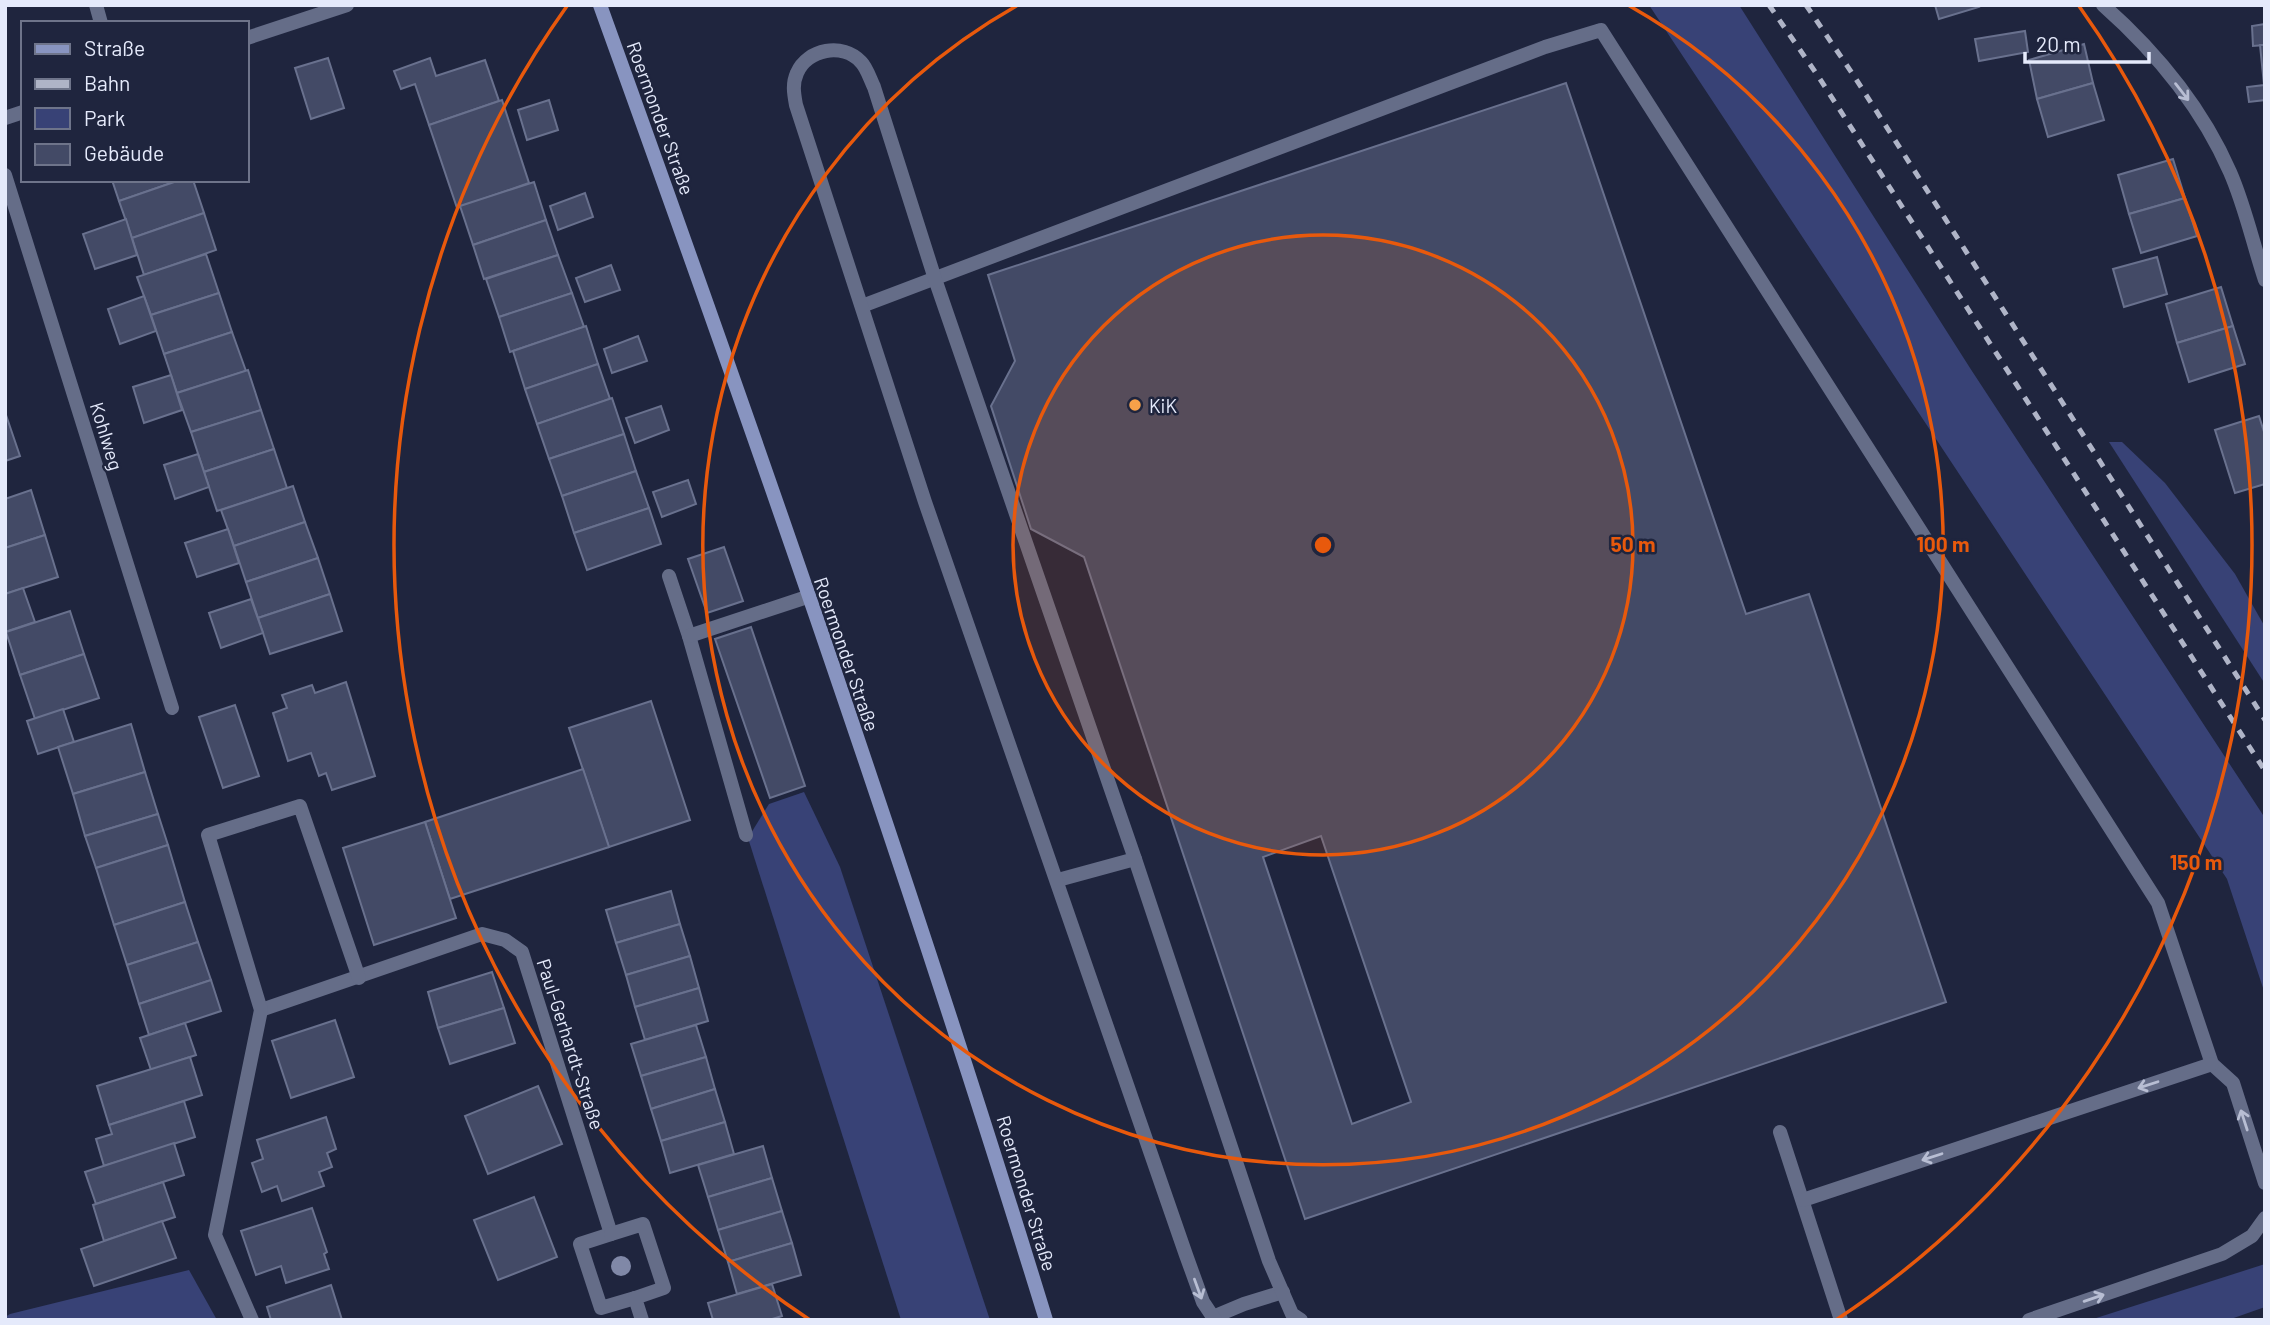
<svg xmlns="http://www.w3.org/2000/svg" width="2270" height="1325" font-family="Barlow,sans-serif">
	<style>
		.green { fill: #384276 }
		.building { fill: #434a66; stroke: #69718e; stroke-width: 2; fill-rule: evenodd }
		.lines { fill: none; stroke-linecap: round; stroke-linejoin: round }
		.service { stroke: #656d88; stroke-width: 14 }
		.minor { stroke: #656d88; stroke-width: 14 }
		.secondary { stroke: #8894c0; stroke-width: 14 }
		.rail { stroke: #afb4c7; stroke-width: 5; stroke-dasharray: 9 9; stroke-linecap: butt }
		.tree { fill: #8088a7 }
		.oneway { stroke: #b8bed3 }
		.ring { fill: none; stroke: #e8590c; stroke-width: 3.5 }
		.poi-dot { fill: #f7a149; stroke: #1f253e; stroke-width: 2.5 }
		.labels { text-anchor: middle; dominant-baseline: central; stroke-width: 5; stroke-linejoin: round; paint-order: stroke }
		.street-label { font-size: 19px; fill: #e5eafb; stroke: #1f253e }
		.poi-label { font-size: 19px; fill: #e5eafb; stroke: #1f253e; text-anchor: start }
		.centre { fill: #e8590c; stroke: #1f253e; stroke-width: 3.5 }
		.ring-label { font-size: 21px; text-anchor: middle; font-weight: bold; fill: #e8590c; stroke: #1f253e; stroke-width: 5; stroke-linejoin: round; paint-order: stroke }
	</style>
	<rect width="100%" height="100%" fill="#1f253e"/>
	<g class="green">
		<path d="M 1649,5 L 1739,5 L 1970,368 L 2265,818 L 2265,994 L 2227,879 Z"/>
		<path d="M 2109,442 L 2122,442 L 2165,483 L 2235,574 L 2265,627 L 2265,684 Z"/>
		<path d="M 804,792 L 840,867 L 990,1320 L 901,1320 L 748,838 L 769,804 Z"/>
		<path d="M 2265,1264 L 2265,1307 L 2228,1320 L 2090,1320 Z"/>
		<path d="M 189,1270 L 217,1320 L 5,1320 L 5,1317 L 10,1314 Z"/>
	</g>
	<g class="building">
		<path d="M 1935,5 L 1978,5 L 1979,7 L 1939,19 Z"/>
		<path d="M 2265,24 L 2265,45 L 2253,46 L 2252,26 Z"/>
		<path d="M 2025,31 L 2028,52 L 1979,61 L 1975,39 Z"/>
		<path d="M 2084,44 L 2093,83 L 2037,99 L 2029,60 Z"/>
		<path d="M 2260,45 L 2265,45 L 2265,100 L 2249,102 L 2247,87 L 2264,85 Z"/>
		<path d="M 328,58 L 344,108 L 311,119 L 295,68 Z"/>
		<path d="M 430,58 L 436,76 L 485,60 L 499,101 L 429,125 L 415,84 L 401,89 L 394,71 Z"/>
		<path d="M 1566,83 L 1746,614 L 1809,594 L 1946,1002 L 1305,1219 L 1084,557 L 1031,529 L 991,406 L 1015,361 L 988,275 ZM 1321,836 L 1411,1102 L 1352,1124 L 1263,857 Z"/>
		<path d="M 2093,83 L 2104,120 L 2048,137 L 2037,99 Z"/>
		<path d="M 502,100 L 529,183 L 457,208 L 429,125 Z"/>
		<path d="M 549,100 L 558,130 L 527,140 L 518,110 Z"/>
		<path d="M 2173,159 L 2185,198 L 2129,214 L 2118,175 Z"/>
		<path d="M 112,180 L 180,180 L 119,201 Z"/>
		<path d="M 180,180 L 193,180 L 204,213 L 132,238 L 119,201 Z"/>
		<path d="M 534,182 L 546,220 L 473,245 L 460,206 Z"/>
		<path d="M 585,193 L 593,217 L 558,230 L 550,206 Z"/>
		<path d="M 2185,198 L 2197,236 L 2141,253 L 2129,214 Z"/>
		<path d="M 204,213 L 216,250 L 144,275 L 132,238 Z"/>
		<path d="M 126,219 L 137,255 L 95,269 L 83,234 Z"/>
		<path d="M 546,220 L 558,255 L 484,279 L 473,245 Z"/>
		<path d="M 206,254 L 219,293 L 151,315 L 137,277 Z"/>
		<path d="M 558,255 L 572,293 L 499,317 L 486,279 Z"/>
		<path d="M 2157,257 L 2167,294 L 2124,307 L 2113,269 Z"/>
		<path d="M 611,265 L 620,290 L 585,302 L 576,278 Z"/>
		<path d="M 2221,287 L 2233,326 L 2177,343 L 2166,304 Z"/>
		<path d="M 219,293 L 232,332 L 164,354 L 151,315 Z"/>
		<path d="M 572,293 L 584,327 L 510,352 L 499,317 Z"/>
		<path d="M 144,296 L 156,331 L 120,344 L 108,309 Z"/>
		<path d="M 586,326 L 598,364 L 525,389 L 513,351 Z"/>
		<path d="M 2233,326 L 2245,364 L 2189,382 L 2177,343 Z"/>
		<path d="M 232,332 L 246,371 L 177,393 L 164,354 Z"/>
		<path d="M 638,336 L 647,361 L 612,373 L 604,349 Z"/>
		<path d="M 598,364 L 610,399 L 537,424 L 525,389 Z"/>
		<path d="M 248,370 L 261,410 L 191,432 L 177,393 Z"/>
		<path d="M 171,375 L 182,410 L 144,423 L 133,387 Z"/>
		<path d="M 612,398 L 624,434 L 549,459 L 537,424 Z"/>
		<path d="M 661,406 L 669,430 L 635,443 L 626,418 Z"/>
		<path d="M 261,410 L 274,449 L 204,472 L 191,432 Z"/>
		<path d="M 6,415 L 20,456 L 5,461 L 5,416 Z"/>
		<path d="M 2259,416 L 2265,435 L 2265,484 L 2235,493 L 2215,430 Z"/>
		<path d="M 624,434 L 636,471 L 562,496 L 549,459 Z"/>
		<path d="M 274,449 L 287,488 L 217,511 L 204,472 Z"/>
		<path d="M 198,454 L 209,487 L 175,499 L 164,465 Z"/>
		<path d="M 636,471 L 649,508 L 574,533 L 562,496 Z"/>
		<path d="M 688,480 L 696,504 L 662,517 L 653,492 Z"/>
		<path d="M 293,486 L 305,522 L 234,546 L 221,510 Z"/>
		<path d="M 31,490 L 45,535 L 5,548 L 5,499 Z"/>
		<path d="M 649,508 L 661,544 L 587,570 L 574,533 Z"/>
		<path d="M 305,522 L 318,558 L 246,582 L 234,546 Z"/>
		<path d="M 228,529 L 239,563 L 197,577 L 185,543 Z"/>
		<path d="M 45,535 L 58,577 L 5,594 L 5,548 Z"/>
		<path d="M 724,547 L 743,601 L 707,613 L 688,559 Z"/>
		<path d="M 318,558 L 330,594 L 258,618 L 246,582 Z"/>
		<path d="M 23,588 L 35,622 L 5,632 L 5,594 Z"/>
		<path d="M 330,594 L 342,631 L 270,654 L 258,618 Z"/>
		<path d="M 251,599 L 263,633 L 221,648 L 209,613 Z"/>
		<path d="M 70,611 L 84,654 L 20,675 L 6,632 Z"/>
		<path d="M 751,627 L 805,786 L 770,798 L 715,639 Z"/>
		<path d="M 84,654 L 99,698 L 35,719 L 20,675 Z"/>
		<path d="M 346,682 L 375,776 L 332,790 L 326,773 L 319,776 L 311,753 L 288,761 L 273,713 L 287,708 L 282,695 L 312,685 L 315,693 Z"/>
		<path d="M 651,701 L 690,820 L 609,847 L 569,728 Z"/>
		<path d="M 235,705 L 259,776 L 223,788 L 199,717 Z"/>
		<path d="M 63,709 L 74,742 L 38,754 L 27,721 Z"/>
		<path d="M 131,724 L 145,772 L 73,794 L 58,747 Z"/>
		<path d="M 583,769 L 609,847 L 450,899 L 425,822 Z"/>
		<path d="M 145,772 L 158,814 L 85,836 L 73,794 Z"/>
		<path d="M 158,814 L 168,845 L 96,868 L 85,836 Z"/>
		<path d="M 425,822 L 456,918 L 374,945 L 343,848 Z"/>
		<path d="M 168,845 L 185,902 L 114,925 L 96,868 Z"/>
		<path d="M 671,891 L 680,924 L 616,943 L 606,910 Z"/>
		<path d="M 185,902 L 198,942 L 127,965 L 114,925 Z"/>
		<path d="M 680,924 L 690,956 L 626,975 L 616,943 Z"/>
		<path d="M 198,942 L 211,980 L 139,1004 L 127,965 Z"/>
		<path d="M 690,956 L 699,988 L 635,1007 L 626,975 Z"/>
		<path d="M 492,972 L 504,1008 L 438,1028 L 428,992 Z"/>
		<path d="M 211,980 L 221,1011 L 149,1035 L 139,1004 Z"/>
		<path d="M 699,988 L 708,1021 L 645,1040 L 635,1007 Z"/>
		<path d="M 504,1008 L 515,1043 L 450,1064 L 438,1028 Z"/>
		<path d="M 335,1020 L 354,1077 L 291,1098 L 272,1041 Z"/>
		<path d="M 185,1023 L 196,1055 L 151,1070 L 140,1038 Z"/>
		<path d="M 696,1025 L 706,1057 L 641,1076 L 631,1044 Z"/>
		<path d="M 190,1057 L 202,1095 L 109,1125 L 97,1086 Z"/>
		<path d="M 706,1057 L 715,1089 L 651,1109 L 641,1076 Z"/>
		<path d="M 538,1086 L 562,1144 L 488,1174 L 465,1116 Z"/>
		<path d="M 715,1089 L 725,1122 L 661,1141 L 651,1109 Z"/>
		<path d="M 184,1101 L 195,1137 L 104,1166 L 96,1139 L 112,1134 L 109,1125 Z"/>
		<path d="M 326,1117 L 336,1149 L 327,1153 L 332,1167 L 319,1172 L 324,1186 L 282,1201 L 277,1186 L 262,1192 L 252,1163 L 263,1159 L 257,1140 Z"/>
		<path d="M 725,1122 L 734,1154 L 670,1173 L 661,1141 Z"/>
		<path d="M 174,1143 L 184,1175 L 96,1204 L 85,1172 Z"/>
		<path d="M 763,1146 L 772,1178 L 708,1197 L 698,1165 Z"/>
		<path d="M 772,1178 L 782,1211 L 718,1230 L 708,1197 Z"/>
		<path d="M 163,1182 L 175,1217 L 104,1241 L 93,1205 Z"/>
		<path d="M 534,1197 L 557,1257 L 498,1280 L 474,1220 Z"/>
		<path d="M 312,1208 L 327,1252 L 324,1254 L 329,1269 L 286,1283 L 281,1266 L 256,1275 L 241,1231 Z"/>
		<path d="M 782,1211 L 792,1243 L 728,1262 L 718,1230 Z"/>
		<path d="M 162,1221 L 176,1258 L 94,1286 L 81,1249 Z"/>
		<path d="M 792,1243 L 801,1275 L 737,1294 L 728,1262 Z"/>
		<path d="M 772,1284 L 782,1316 L 769,1320 L 713,1320 L 708,1303 Z"/>
		<path d="M 331,1285 L 342,1320 L 271,1320 L 267,1307 Z"/>
	</g>
	<g class="lines">
		<g class="service">
			<path d="M 862,306 L 1545,47 L 1601,30 L 2158,903 L 2212,1064 L 2233,1083 L 2265,1183"/>
			<path d="M 669,576 L 689,636 L 746,835"/>
			<path d="M 689,636 L 807,597"/>
			<path d="M 1058,880 L 1135,859"/>
			<path d="M 1780,1132 L 1841,1320"/>
			<path d="M 1803,1200 L 2212,1064"/>
			<path d="M 1213,1317 L 1244,1304 L 1283,1292"/>
			<path d="M 1215,1320 L 1203,1302 L 1186,1255 L 925,502 L 796,105 C 794,94 792,84 797,73 C 807,49 843,42 861,62 C 867,68 870,79 874,87 L 935,279 L 1135,859 L 1269,1261 L 1292,1314 L 1301,1320"/>
			<path d="M 2029,1320 L 2222,1254 L 2252,1236 L 2265,1218"/>
		</g>
		<g class="minor">
			<path d="M 96,5 L 101,23"/>
			<path d="M 2103,5 C 2155,51 2202,108 2230,172 C 2245,206 2253,244 2265,280"/>
			<path d="M 247,38 L 347,5"/>
			<path d="M 5,118 L 23,112"/>
			<path d="M 5,175 L 172,708"/>
			<path d="M 261,1010 L 482,934 L 505,940 L 522,952 L 611,1234 L 580,1244 L 601,1308 L 635,1298"/>
			<path d="M 611,1234 L 643,1224 L 664,1288 L 635,1298 L 642,1320"/>
			<path d="M 252,1320 L 215,1235 L 261,1010 L 208,835 L 300,806 L 359,978"/>
		</g>
		<path class="secondary" d="M 600,5 C 757,440 910,878 1046,1320"/>
		<g class="rail">
			<path d="M 1769,5 L 1818,76 L 2265,771"/>
			<path d="M 1806,5 L 1854,76 L 2265,720"/>
		</g>
	</g>
	<circle class="tree" cx="621" cy="1266" r="10"/>
	<defs><path id="oneway-shaft" d="M-6 0H5M1.5-3L5.5 0L1.5 3" fill="none" stroke-width="1.6" stroke-linecap="round" stroke-linejoin="round" transform="scale(1.75)"/></defs>
	<g class="oneway">
		<use href="#oneway-shaft" transform="translate(2182 92) rotate(52)"/>
		<use href="#oneway-shaft" transform="translate(2148 1085) rotate(162)"/>
		<use href="#oneway-shaft" transform="translate(2244 1120) rotate(-108)"/>
		<use href="#oneway-shaft" transform="translate(1932 1157) rotate(162)"/>
		<use href="#oneway-shaft" transform="translate(1198 1289) rotate(70)"/>
		<use href="#oneway-shaft" transform="translate(2094 1298) rotate(-19)"/>
	</g>
	<circle cx="1323" cy="545" r="310" fill="#e8590c" fill-opacity=".12"/>
	<g class="ring">
		<circle cx="1323" cy="545" r="310"/>
		<path d="M1628 5A620 620 0 1 1 1018 5"/>
		<path d="M810 1320A929 929 0 0 1 567 6M2079 6A929 929 0 0 1 1836 1320"/>
	</g>
	<circle class="poi-dot" cx="1135" cy="405" r="7"/>
	<g class="labels">
		<g class="street-label">
			<text transform="translate(661 118) rotate(70)">Roermonder Straße</text>
			<text transform="translate(107 436) rotate(73)">Kohlweg</text>
			<text transform="translate(847 654) rotate(71)">Roermonder Straße</text>
			<text transform="translate(571 1044) rotate(72)">Paul-Gerhardt-Straße</text>
			<text transform="translate(1027 1193) rotate(73)">Roermonder Straße</text>
		</g>
		<g class="poi-label">
			<text x="1149" y="405">KiK</text>
		</g>
	</g>
	<circle cx="1323" cy="545" r="10" class="centre"/>
	<g class="ring-label">
		<text x="1633" y="552">50 m</text>
		<text x="1943" y="552">100 m</text>
		<text x="2196" y="870">150 m</text>
	</g>
	<rect width="2270" height="1325" fill="none" stroke="#e5eafb" stroke-width="14"/>
	<rect x="21" y="21" width="228" height="161" fill="#1f253e" stroke="#6e748a" stroke-width="2"/>
	<rect x="35" y="44" width="35" height="10" fill="#8894c0" stroke="#6e748a" stroke-width="2"/>
	<text x="84" y="56" font-size="21" fill="#e5eafb">Straße</text>
	<rect x="35" y="79" width="35" height="10" fill="#afb4c7" stroke="#6e748a" stroke-width="2"/>
	<text x="84" y="91" font-size="21" fill="#e5eafb">Bahn</text>
	<rect x="35" y="108" width="35" height="21" fill="#384276" stroke="#6e748a" stroke-width="2"/>
	<text x="84" y="126" font-size="21" fill="#e5eafb">Park</text>
	<rect x="35" y="144" width="35" height="21" fill="#434a66" stroke="#6e748a" stroke-width="2"/>
	<text x="84" y="161" font-size="21" fill="#e5eafb">Gebäude</text>
	<path d="M2025 52v10h124v-10" fill="none" stroke="#e5eafb" stroke-width="3.5"/>
	<text x="2036" y="52" font-size="21" fill="#e5eafb" stroke="#1f253e" stroke-width="5" paint-order="stroke">20 m</text>
</svg>
